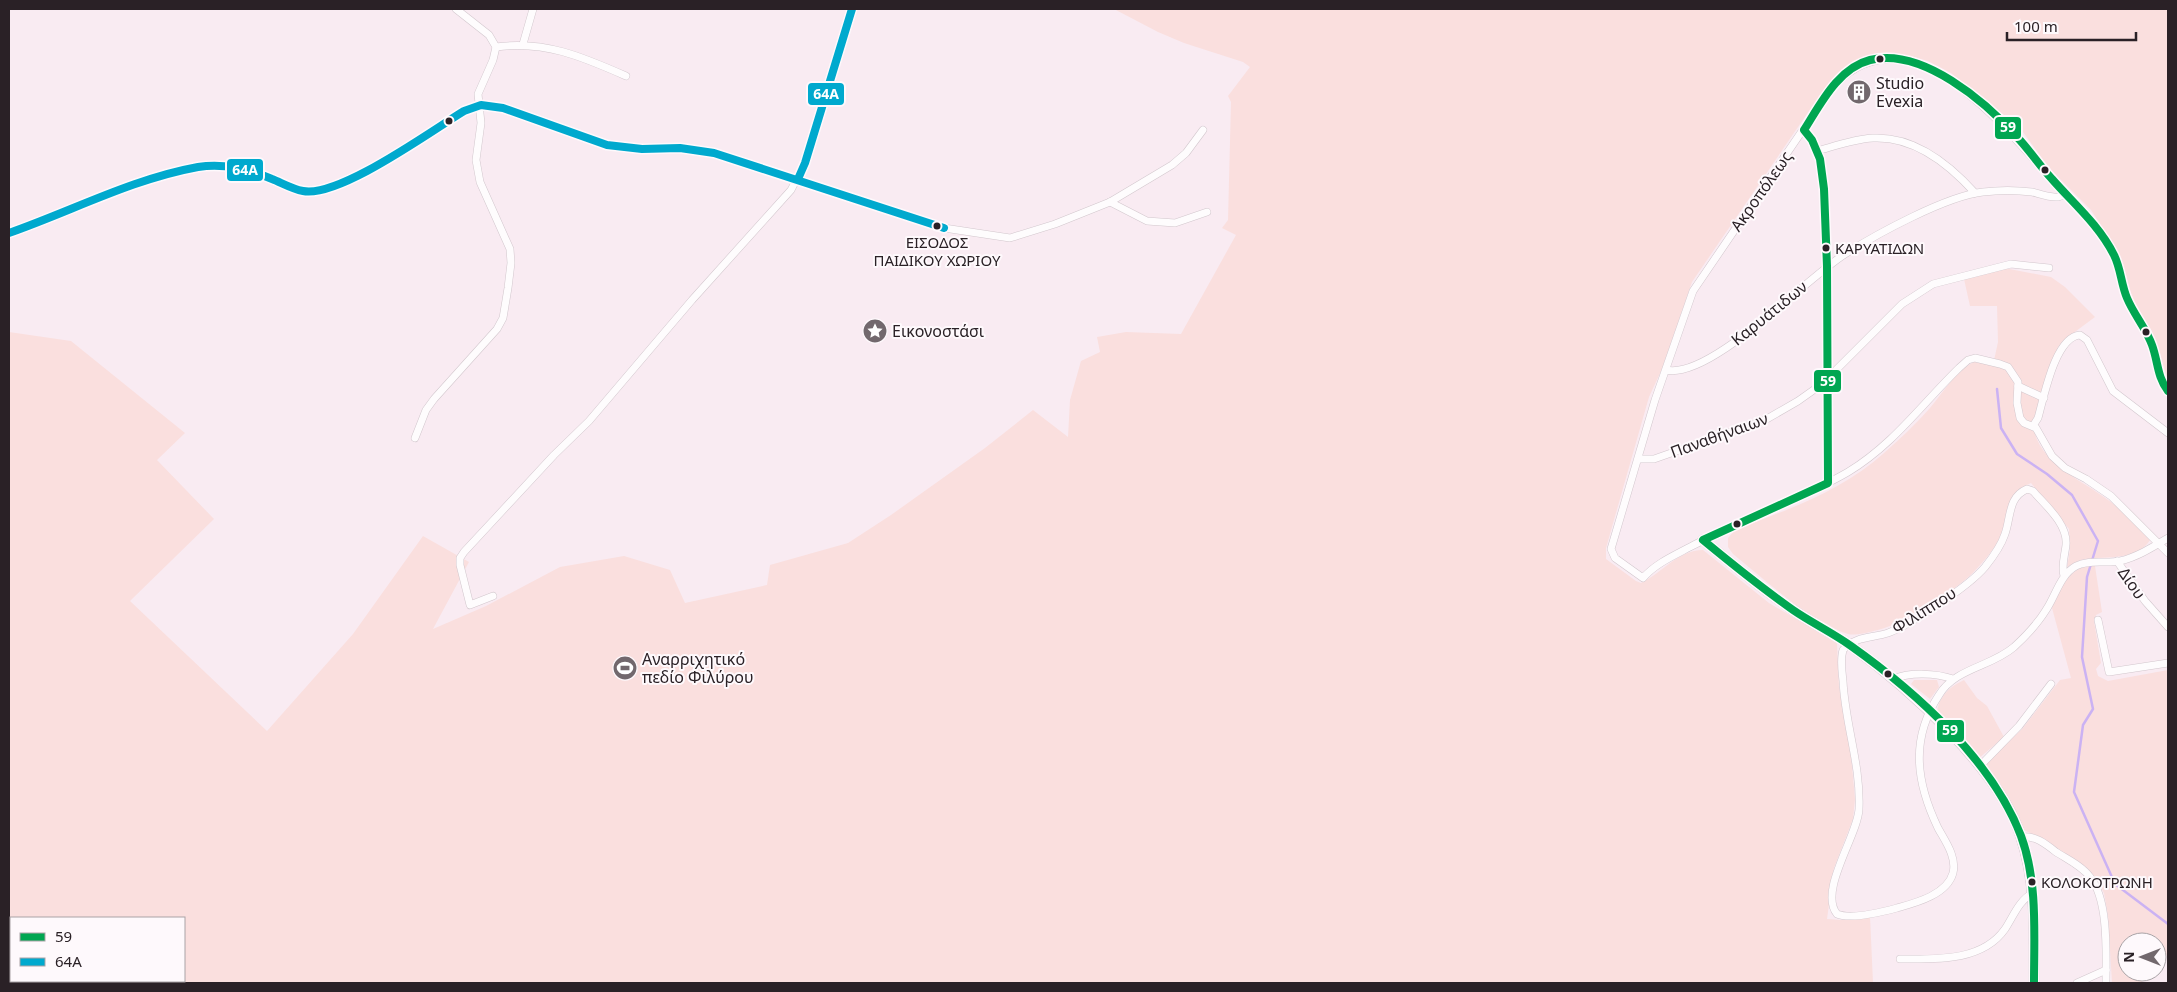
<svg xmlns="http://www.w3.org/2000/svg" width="2177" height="992" font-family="'Noto Sans',sans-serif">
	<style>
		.green { fill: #fadfde; fill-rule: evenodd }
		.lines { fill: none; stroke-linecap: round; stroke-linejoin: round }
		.stream { stroke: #cbb2f3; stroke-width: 2.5 }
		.street-casing { stroke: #d2c7cd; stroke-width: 8 }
		.secondary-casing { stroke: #d2c7cd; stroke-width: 11 }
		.street { stroke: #fefcfd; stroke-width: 7 }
		.secondary { stroke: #fefcfd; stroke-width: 10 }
		.bus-1-casing { stroke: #fef9fc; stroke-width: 11 }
		.bus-2-casing { stroke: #fef9fc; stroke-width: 11 }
		.bus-1 { stroke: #00a651; stroke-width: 8 }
		.bus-2 { stroke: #00a9ce; stroke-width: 8 }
		.bus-dot { fill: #2a2126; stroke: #fef9fc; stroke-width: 2 }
		.labels { text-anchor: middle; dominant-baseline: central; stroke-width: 4; stroke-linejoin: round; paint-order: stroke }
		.bus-label { font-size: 15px; fill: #2a2126; stroke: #fef9fc; text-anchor: start }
		.poi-label { font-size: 16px; fill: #2a2126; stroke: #fef9fc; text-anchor: start }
		.street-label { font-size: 16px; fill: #2a2126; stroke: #fef9fc }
		.line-badge { stroke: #fef9fc; stroke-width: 2 }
		.badge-label { font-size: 14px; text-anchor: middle; font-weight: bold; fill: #fff }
	</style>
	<rect width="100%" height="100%" fill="#f9ebf2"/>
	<g class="green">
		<path d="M 1114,9 L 2168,9 L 2168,381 L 2156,341 L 2133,300 L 2124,268 L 2115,247 L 2091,210 L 2049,168 L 2018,125 L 1980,98 L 1951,73 L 1928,61 L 1910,56 L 1881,54 L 1864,58 L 1845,69 L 1822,92 L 1692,282 L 1662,369 L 1649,397 L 1606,548 L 1606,559 L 1636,581 L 1641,583 C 1662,573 1678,550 1703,550 L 1769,603 L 1837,643 L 1839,687 L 1851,755 L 1855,799 L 1853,819 L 1834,868 L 1827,919 L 1842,920 L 1870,916 L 1873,983 L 9,983 L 9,332 L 71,341 L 185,433 L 157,460 L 214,519 L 130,601 L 267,731 L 353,634 L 423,536 L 469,562 L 433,629 L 486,606 L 560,567 L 624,556 L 670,570 L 685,603 L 767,585 L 770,565 L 848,543 L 891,515 L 985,448 L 1033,410 L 1068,437 L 1070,400 L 1081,361 L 1100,352 L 1097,337 L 1126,332 L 1181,334 L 1236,235 L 1222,228 L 1228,220 L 1231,102 L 1228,96 L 1250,67 L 1243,62 L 1184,43 L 1158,32 ZM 11,918 L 184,918 L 184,981 L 11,981 Z"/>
		<path d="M 2004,268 L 2051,277 L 2065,287 L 2095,317 L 2064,340 L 2058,347 L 2033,421 C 2034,462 2083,480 2111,502 C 2125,513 2137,527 2150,540 C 2137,561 2106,556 2085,559 C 2078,560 2073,564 2067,567 L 2070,550 L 2069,529 L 2031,483 C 2004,496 2010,508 2002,532 C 1998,544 1989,555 1981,564 C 1960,589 1928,605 1900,622 C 1890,627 1858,637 1848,634 C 1810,622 1764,579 1733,554 L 1728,547 L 1728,538 L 1736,529 C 1788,510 1842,491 1884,453 C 1900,439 1916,424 1930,408 C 1943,393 1956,370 1974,362 L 1993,365 L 1998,342 L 1997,306 L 1970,306 L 1964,279 Z"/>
		<path d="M 2086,566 L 2095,566 L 2102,612 L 2096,615 L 2094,621 L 2101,663 L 2096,669 L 2098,676 L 2108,681 L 2168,670 L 2168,956 L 2157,950 L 2157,942 L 2127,942 L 2127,972 L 2144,972 L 2142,983 L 2112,983 L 2108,916 L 2104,893 L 2098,882 L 2089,871 L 2051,844 L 2024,830 L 2006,796 L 1984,766 L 2023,728 L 2060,680 L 2071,678 L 2052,608 C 2060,591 2066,572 2086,566 Z"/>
		<path d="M 1914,680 L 1937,680 L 1939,687 L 1930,699 L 1911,684 Z"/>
		<path d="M 1964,680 L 1977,698 L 1987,706 L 2004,737 L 1978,759 L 1937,712 C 1939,696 1951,686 1964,680 Z"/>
	</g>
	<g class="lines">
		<path class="stream" d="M 1997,389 L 2001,428 L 2017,454 L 2047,474 L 2072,495 L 2098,541 L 2087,577 L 2082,657 L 2093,709 L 2083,725 L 2074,792 L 2115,884 L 2168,924"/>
		<defs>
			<g id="street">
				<path d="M 523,44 L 533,9"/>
				<path d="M 496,47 C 544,40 583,57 626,76"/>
				<path d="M 1804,130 L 1812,140 L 1820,159 L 1824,189 L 1827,266 L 1828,483"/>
				<path d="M 1817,151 C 1835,146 1854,139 1873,138 C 1914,136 1950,165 1975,193"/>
				<path d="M 1110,202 L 1147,221 L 1175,223 L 1207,212"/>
				<path d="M 9,233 C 71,213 135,178 199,167 C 225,163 248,169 272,179 C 283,184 295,191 308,192 C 338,196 433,128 464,111 L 481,105 L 503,108 L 607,145 L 642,149 L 680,148 L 714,153 L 798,179 L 944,228 L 1010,238 L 1055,224 L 1110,202 L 1172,165 L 1186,153 L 1203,130"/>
				<path d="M 1666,370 C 1710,380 1805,279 1845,254 C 1877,234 1946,196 1983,192 C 1999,190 2016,190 2032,192 C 2040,194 2050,198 2058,197 C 2062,196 2062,196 2065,194"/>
				<path d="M 2018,386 L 2044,398"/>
				<path d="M 2168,391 C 2157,379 2157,360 2152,345 C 2146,328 2134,315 2127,298 C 2121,284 2121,268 2114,255 C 2099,225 2073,203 2051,179 C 2001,122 1902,0 1828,93 L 1693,291 L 1655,400 L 1611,549 L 1615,558 L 1643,578 C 1655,564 1673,556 1690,547 C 1742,520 1798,501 1848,472 C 1893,445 1922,404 1959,368 L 1968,360 L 1975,358 L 2000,364 L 2008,367 L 2018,382 L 2017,403 L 2020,418 L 2024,423 L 2036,428 L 2052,456 L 2065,468 L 2086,479 L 2111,496 L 2168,553"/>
				<path d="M 2033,426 L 2038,418 C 2044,397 2055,337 2080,335 L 2087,340 L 2113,391 L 2168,433"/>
				<path d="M 415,438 L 426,410 L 434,399 L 497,329 L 503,318 L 508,288 L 511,263 L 510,249 L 480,182 L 476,160 L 481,123 L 478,94 L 493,60 L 496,47 L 489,35 L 456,9"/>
				<path d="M 1639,459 L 1654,459 L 1765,420 L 1798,401 L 1822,384 L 1902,304 L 1933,284 L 2011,264 L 2049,268"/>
				<path d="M 2117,561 L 2145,601 L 2168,627"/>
				<path d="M 2064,576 C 2061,566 2065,555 2066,545 C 2068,524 2045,505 2033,491 L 2027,489 C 2008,497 2011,517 2005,534 C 2001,546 1993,557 1985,567 C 1969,586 1912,624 1888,633 C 1873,638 1855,636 1843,650 C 1840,660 1842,671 1843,681 C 1845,724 1861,765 1859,809 C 1858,835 1818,891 1837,914 C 1851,920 1882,912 1897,908 C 1915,903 1947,895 1953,873 C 1957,857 1945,841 1938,828 C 1916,782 1910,739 1939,695 C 1955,668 1991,667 2014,647 C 2026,636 2038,623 2046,610 C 2056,595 2060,575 2076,566 C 2089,559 2106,564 2120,561 C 2137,557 2153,547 2168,538"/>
				<path d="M 493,596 L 470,605 L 460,565 L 460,558 L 464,552 L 554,455 L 589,421 L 692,300 L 791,190 L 805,163 L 852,9"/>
				<path d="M 2098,620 L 2109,672 L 2168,663"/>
				<path d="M 1893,679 C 1910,672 1936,673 1953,679"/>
				<path d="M 1979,767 L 2019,726 L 2051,684"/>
				<path d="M 2021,837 C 2035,835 2046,844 2056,852 C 2067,859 2082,866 2090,877 C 2109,900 2106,955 2106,983"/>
				<path d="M 1900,959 C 1935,959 1982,962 2005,929 C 2013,917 2019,900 2033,893"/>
				<path d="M 2077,983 L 2106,970"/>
			</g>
			<path id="secondary" d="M 1703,540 C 1730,562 1757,585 1786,605 C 1806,620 1829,631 1850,645 C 1908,687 1999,768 2021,837 C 2037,885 2034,934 2034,983"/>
		</defs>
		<use href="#street" class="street-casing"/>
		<use href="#secondary" class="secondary-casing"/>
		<use href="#street" class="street"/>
		<use href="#secondary" class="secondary"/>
		<defs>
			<path id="bus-1" d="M 2034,983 C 2034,935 2038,882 2021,836 C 1992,760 1916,692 1851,646 C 1833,633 1812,623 1793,610 C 1762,588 1732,564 1703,540 L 1828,483 L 1827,266 L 1824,189 L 1820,159 L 1812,140 L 1804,130 C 1820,105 1838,68 1870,60 C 1922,47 1986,102 2018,138 C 2030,151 2040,166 2052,179 C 2073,203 2099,225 2114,255 C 2121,269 2121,284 2127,298 C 2134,315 2146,328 2152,345 C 2158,361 2157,377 2168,391"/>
			<g id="bus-2">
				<path d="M 798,179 L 805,163 L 852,9"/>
				<path d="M 9,233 C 72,211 132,179 198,167 C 223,163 249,169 272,179 C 282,183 292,189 303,191 C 339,198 431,131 464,111 L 481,105 L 503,108 L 607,145 L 642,149 L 680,148 L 714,153 L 944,228"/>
			</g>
		</defs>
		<use href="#bus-1" class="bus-1-casing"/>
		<use href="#bus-2" class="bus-2-casing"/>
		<use href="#bus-1" class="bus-1"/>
		<use href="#bus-2" class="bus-2"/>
	</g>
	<defs>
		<symbol id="building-disc" viewBox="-11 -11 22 22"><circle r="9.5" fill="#72686d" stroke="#fef9fc"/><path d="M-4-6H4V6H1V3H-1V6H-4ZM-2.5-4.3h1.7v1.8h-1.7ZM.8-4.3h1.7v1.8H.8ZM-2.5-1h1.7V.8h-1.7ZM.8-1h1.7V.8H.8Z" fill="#fff"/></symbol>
		<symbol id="sight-disc" viewBox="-11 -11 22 22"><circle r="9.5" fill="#72686d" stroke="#fef9fc"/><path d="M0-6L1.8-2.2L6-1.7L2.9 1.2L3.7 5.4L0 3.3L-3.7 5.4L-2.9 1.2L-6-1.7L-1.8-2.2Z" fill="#fff"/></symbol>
		<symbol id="stadium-disc" viewBox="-11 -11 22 22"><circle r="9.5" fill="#72686d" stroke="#fef9fc"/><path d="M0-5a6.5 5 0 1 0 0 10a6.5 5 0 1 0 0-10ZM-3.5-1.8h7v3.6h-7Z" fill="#fff"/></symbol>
	</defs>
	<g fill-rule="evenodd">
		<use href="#building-disc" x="1845" y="78" width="28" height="28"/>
		<use href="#sight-disc" x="861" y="317" width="28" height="28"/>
		<use href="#stadium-disc" x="611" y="654" width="28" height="28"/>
	</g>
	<g class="bus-dot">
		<circle cx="1880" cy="59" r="4.5"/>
		<circle cx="449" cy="121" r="4.5"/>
		<circle cx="2045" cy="170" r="4.5"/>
		<circle cx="937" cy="226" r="4.5"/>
		<circle cx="1826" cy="248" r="4.5"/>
		<circle cx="2146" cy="332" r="4.5"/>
		<circle cx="1737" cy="524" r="4.5"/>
		<circle cx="1888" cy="674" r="4.5"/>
		<circle cx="2032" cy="882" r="4.5"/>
	</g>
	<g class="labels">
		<g class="bus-label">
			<text x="937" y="242" text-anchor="middle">ΕΙΣΟΔΟΣ<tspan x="937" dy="18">ΠΑΙΔΙΚΟΥ ΧΩΡΙΟΥ</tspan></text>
			<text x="1835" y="248">ΚΑΡΥΑΤΙΔΩΝ</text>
			<text x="2041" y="882">ΚΟΛΟΚΟΤΡΩΝΗ</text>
		</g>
		<g class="poi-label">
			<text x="1876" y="83">Studio<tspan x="1876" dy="18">Evexia</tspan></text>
			<text x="892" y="331">Εικονοστάσι</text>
			<text x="642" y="659">Αναρριχητικό<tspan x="642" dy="18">πεδίο Φιλύρου</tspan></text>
		</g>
		<g class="street-label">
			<text transform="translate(1761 191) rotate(-55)">Ακροπόλεως</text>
			<text transform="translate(1769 313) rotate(-39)">Καρυάτιδων</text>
			<text transform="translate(1719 435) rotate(-20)">Παναθήναιων</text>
			<text transform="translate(2132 583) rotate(55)">Δίου</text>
			<text transform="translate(1924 610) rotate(-32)">Φιλίππου</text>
		</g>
	</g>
	<g class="line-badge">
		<rect x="807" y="82" width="38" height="24" rx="5" fill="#00a9ce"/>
		<rect x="1994" y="116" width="28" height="24" rx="5" fill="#00a651"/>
		<rect x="226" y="158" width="38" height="24" rx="5" fill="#00a9ce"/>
		<rect x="1813" y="369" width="29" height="24" rx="5" fill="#00a651"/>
		<rect x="1936" y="719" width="29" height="24" rx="5" fill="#00a651"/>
	</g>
	<g class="badge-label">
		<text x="826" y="99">64Α</text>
		<text x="2008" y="132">59</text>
		<text x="245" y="175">64Α</text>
		<text x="1828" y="386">59</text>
		<text x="1950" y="735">59</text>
	</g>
	<rect width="2177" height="992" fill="none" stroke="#2a2126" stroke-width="20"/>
	<rect x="10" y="917" width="175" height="65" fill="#fef9fc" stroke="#a9a3a6"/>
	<rect x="20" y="933" width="25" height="8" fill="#00a651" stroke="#a9a3a6"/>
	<text x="55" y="942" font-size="15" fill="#2a2126">59</text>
	<rect x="20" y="958" width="25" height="8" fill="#00a9ce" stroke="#a9a3a6"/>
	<text x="55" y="967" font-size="15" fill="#2a2126">64Α</text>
	<g transform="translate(2142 957) rotate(270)"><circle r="24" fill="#fef9fc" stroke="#a9a3a6"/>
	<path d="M0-4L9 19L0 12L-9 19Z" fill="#72686d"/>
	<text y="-8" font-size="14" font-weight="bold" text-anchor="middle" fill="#2a2126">N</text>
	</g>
	<path d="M2007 32v8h129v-8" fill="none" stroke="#2a2126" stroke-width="2.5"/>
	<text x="2014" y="32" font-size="15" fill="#2a2126" stroke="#fef9fc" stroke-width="4" paint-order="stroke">100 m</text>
</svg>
